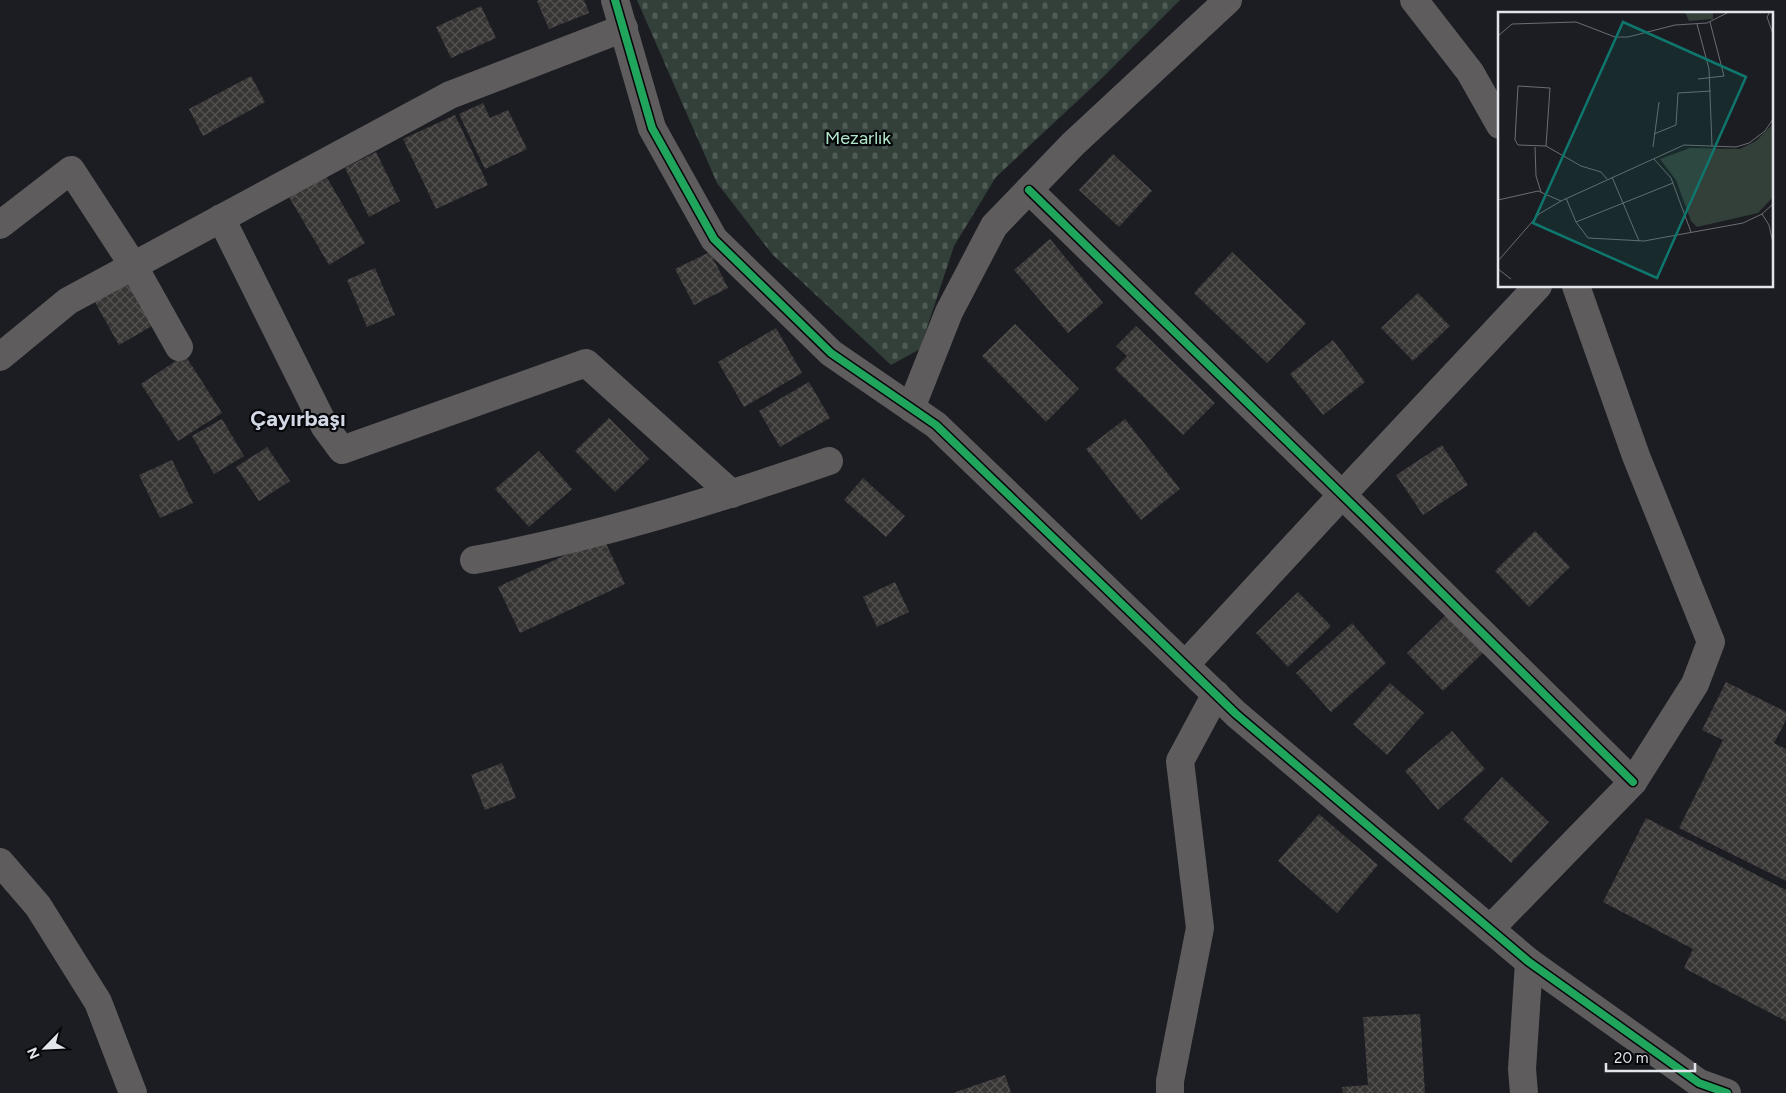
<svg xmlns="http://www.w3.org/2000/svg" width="1786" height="1093" font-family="Figtree,sans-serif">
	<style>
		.cemetery { fill: url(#cemetery-stones) }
		.building { fill: url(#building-cross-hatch) }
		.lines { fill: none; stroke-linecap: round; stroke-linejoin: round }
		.minor { stroke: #5e5c5d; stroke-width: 28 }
		.tertiary { stroke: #5e5c5d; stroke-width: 28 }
		.cycleway-casing { stroke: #06070a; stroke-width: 11 }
		.cycleway { stroke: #20a55d; stroke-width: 8 }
		.labels { text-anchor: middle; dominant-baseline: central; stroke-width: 4.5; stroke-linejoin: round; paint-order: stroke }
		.park-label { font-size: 18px; fill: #b0e7c9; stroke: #06070a }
		.district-label { font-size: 22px; font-weight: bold; fill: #d3d8e5; stroke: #06070a }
		.inset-road { fill: none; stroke: #6c6d73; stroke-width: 1 }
		.view { fill: #0f766e; fill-opacity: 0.15; stroke: #0f766e; stroke-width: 2.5 }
		.inset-edge { fill: none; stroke: #e3e5ec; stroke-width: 2.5 }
	</style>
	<defs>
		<pattern id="cemetery-stones" width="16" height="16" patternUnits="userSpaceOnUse" patternTransform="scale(1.25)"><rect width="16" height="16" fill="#324039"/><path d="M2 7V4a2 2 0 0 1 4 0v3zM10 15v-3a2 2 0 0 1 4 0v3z" fill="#505b56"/></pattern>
		<pattern id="building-cross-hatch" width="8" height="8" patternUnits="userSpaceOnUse" patternTransform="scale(1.25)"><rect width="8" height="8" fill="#383635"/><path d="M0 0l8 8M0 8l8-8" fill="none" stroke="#555352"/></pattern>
	</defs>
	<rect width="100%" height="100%" fill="#1c1d22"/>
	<path class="cemetery" d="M 637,0 L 1180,0 L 1100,80 L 996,177 L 954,246 L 920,349 L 891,365 L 772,254 L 717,183 Z"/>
	<g class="building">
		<path d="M 539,0 L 584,0 L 589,13 L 549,29 L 537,1 Z"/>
		<path d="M 481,6 L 496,38 L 451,58 L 436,27 Z"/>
		<path d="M 251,76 L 265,102 L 203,136 L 189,109 Z"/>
		<path d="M 483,103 L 490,118 L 508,110 L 527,149 L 485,169 L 459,114 Z"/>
		<path d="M 455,115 L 488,185 L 436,209 L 403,139 Z"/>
		<path d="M 376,152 L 400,201 L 369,217 L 345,168 Z"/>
		<path d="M 1113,154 L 1152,191 L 1119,227 L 1079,190 Z"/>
		<path d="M 326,176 L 365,243 L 329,265 L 289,197 Z"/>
		<path d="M 1050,239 L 1103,303 L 1068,333 L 1014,270 Z"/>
		<path d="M 710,252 L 728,288 L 694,305 L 675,269 Z"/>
		<path d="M 1232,252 L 1306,323 L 1267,363 L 1194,293 Z"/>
		<path d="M 375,268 L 395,315 L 367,327 L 347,280 Z"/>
		<path d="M 124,276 L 152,326 L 119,345 L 91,295 Z"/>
		<path d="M 1418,293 L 1450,326 L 1413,361 L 1381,328 Z"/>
		<path d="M 1015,324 L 1079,389 L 1046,422 L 982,356 Z"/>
		<path d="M 1136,326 L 1215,403 L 1183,435 L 1115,369 L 1127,356 L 1116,346 Z"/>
		<path d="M 776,328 L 802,373 L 744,407 L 718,362 Z"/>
		<path d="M 1333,340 L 1365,382 L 1323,415 L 1290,374 Z"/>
		<path d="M 185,355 L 222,413 L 178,441 L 141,384 Z"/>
		<path d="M 809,382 L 830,418 L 780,447 L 759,411 Z"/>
		<path d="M 609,418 L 649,459 L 615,492 L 575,451 Z"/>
		<path d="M 222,419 L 244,456 L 214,474 L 192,436 Z"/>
		<path d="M 1125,419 L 1180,489 L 1141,520 L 1086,449 Z"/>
		<path d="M 1442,445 L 1468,485 L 1423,515 L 1396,475 Z"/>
		<path d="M 267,447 L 290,481 L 259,501 L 236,467 Z"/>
		<path d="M 539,451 L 572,489 L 529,527 L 495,489 Z"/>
		<path d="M 172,460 L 193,503 L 160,518 L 139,475 Z"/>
		<path d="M 863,478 L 905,516 L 886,537 L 844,500 Z"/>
		<path d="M 1535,531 L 1570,567 L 1529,607 L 1495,571 Z"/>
		<path d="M 603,537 L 625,584 L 520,633 L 498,587 Z"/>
		<path d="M 895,582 L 909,612 L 877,627 L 863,597 Z"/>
		<path d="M 1298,592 L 1331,626 L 1288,667 L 1256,633 Z"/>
		<path d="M 1448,613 L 1485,651 L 1443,691 L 1407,653 Z"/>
		<path d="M 1352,623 L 1386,663 L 1331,712 L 1296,673 Z"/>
		<path d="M 1726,682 L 1786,712 L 1786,720 L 1774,743 L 1786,749 L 1786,881 L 1679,828 L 1723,740 L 1702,730 Z"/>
		<path d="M 1390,683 L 1424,713 L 1387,755 L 1353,724 Z"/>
		<path d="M 1452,731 L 1485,769 L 1438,810 L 1405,771 Z"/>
		<path d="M 502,763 L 516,798 L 485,810 L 471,775 Z"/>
		<path d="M 1502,777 L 1549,822 L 1511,863 L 1463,819 Z"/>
		<path d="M 1319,814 L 1378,865 L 1337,913 L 1278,861 Z"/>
		<path d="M 1646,818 L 1786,890 L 1786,1021 L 1684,968 L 1693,949 L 1603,902 Z"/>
		<path d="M 1420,1014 L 1425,1093 L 1343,1093 L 1342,1087 L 1368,1085 L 1363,1017 Z"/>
		<path d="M 1005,1075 L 1011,1093 L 953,1093 Z"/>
	</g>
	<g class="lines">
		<g class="minor">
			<path d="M 1414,0 L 1470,72 L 1500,125"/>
			<path d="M 1029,190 L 1371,523 L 1633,782"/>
			<path d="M 221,218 L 325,427 L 342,450 L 586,363 L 732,494"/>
			<path d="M 0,225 L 71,170 L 133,265 L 179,347"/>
			<path d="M 0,357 L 68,301 L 450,95 L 624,28"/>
			<path d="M 911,408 L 949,312 L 994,226 L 1073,144 L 1228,0"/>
			<path d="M 474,560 C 594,538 713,501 829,461"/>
			<path d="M 1185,665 L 1342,495 L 1538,286"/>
			<path d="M 0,862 L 38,906 L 98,1002 L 133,1093"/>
			<path d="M 1490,929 L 1633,782 L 1695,684 L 1711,642 L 1636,456 L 1576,286"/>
			<path d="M 1170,1093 L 1170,1081 L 1200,928 L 1180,761 L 1216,694"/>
			<path d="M 1524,1093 L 1522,1069 L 1529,962"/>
		</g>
		<path class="tertiary" d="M 615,0 L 652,128 L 714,239 L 831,353 L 936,425 L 1236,714 L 1529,962 L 1699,1083 L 1727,1093"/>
		<defs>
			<g id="cycleway">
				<path d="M 615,0 L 652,128 L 714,239 L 831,353 L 936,425 L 1236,714 L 1529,962 L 1699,1083 L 1727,1093"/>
				<path d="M 1029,190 L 1371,523 L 1633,782"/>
			</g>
		</defs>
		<use href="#cycleway" class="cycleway-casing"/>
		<use href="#cycleway" class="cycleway"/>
	</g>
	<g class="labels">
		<g class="park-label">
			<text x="858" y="138">Mezarlık</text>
		</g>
		<g class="district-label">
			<text x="298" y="418">Çayırbaşı</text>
		</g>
	</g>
	<g transform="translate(1498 12)">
		<rect width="275" height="275" fill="#1c1d22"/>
		<path d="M 275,112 L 275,185 L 260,201 L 199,215 L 193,209 L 178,168 L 162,147 L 192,136 L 242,137 L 258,129 Z" fill="#324039"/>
		<path d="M 187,0 L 215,0 L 215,7 L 191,9 Z" fill="#324039"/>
		<path class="inset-road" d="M 272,0 L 269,5 L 275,22M 199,12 L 211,57 L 214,134M 0,24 L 14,12 L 78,10 L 117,25 L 130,25 L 177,13 L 209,11 L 231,0M 200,67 L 226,64 L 212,10M 156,122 L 178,113 L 180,81 L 213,79M 48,134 L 20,133 L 17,128 L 20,74 L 52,76 L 48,134 L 83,154 L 103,160 L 109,167M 37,135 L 38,164 L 43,180M 155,135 L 161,90M 156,147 L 173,166 L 193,220M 114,165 L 141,229M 68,186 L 78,210 L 90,226 L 146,229 L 245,211 L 264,202 L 275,192M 0,188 L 40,179 L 63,189M 264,202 L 271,213 L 275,231M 78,210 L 175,171M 0,249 L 41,202 L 63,189 L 186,133 L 238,135 L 251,131 L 267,119 L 275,107M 0,257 L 13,267"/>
		<path class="view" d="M 125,10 L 248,65 L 159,266 L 35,211 Z"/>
		<rect width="275" height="275" class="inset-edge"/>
	</g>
	<g transform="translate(45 1048) rotate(246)" stroke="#06070a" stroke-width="4" paint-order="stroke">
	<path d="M0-4L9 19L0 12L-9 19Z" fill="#e3e5ec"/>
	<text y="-8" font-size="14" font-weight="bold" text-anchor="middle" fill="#e3e5ec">N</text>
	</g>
	<path d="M1606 1063v8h89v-8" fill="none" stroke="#e3e5ec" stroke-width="2.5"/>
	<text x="1614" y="1063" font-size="15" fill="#e3e5ec" stroke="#06070a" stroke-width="4" paint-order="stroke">20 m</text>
</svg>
